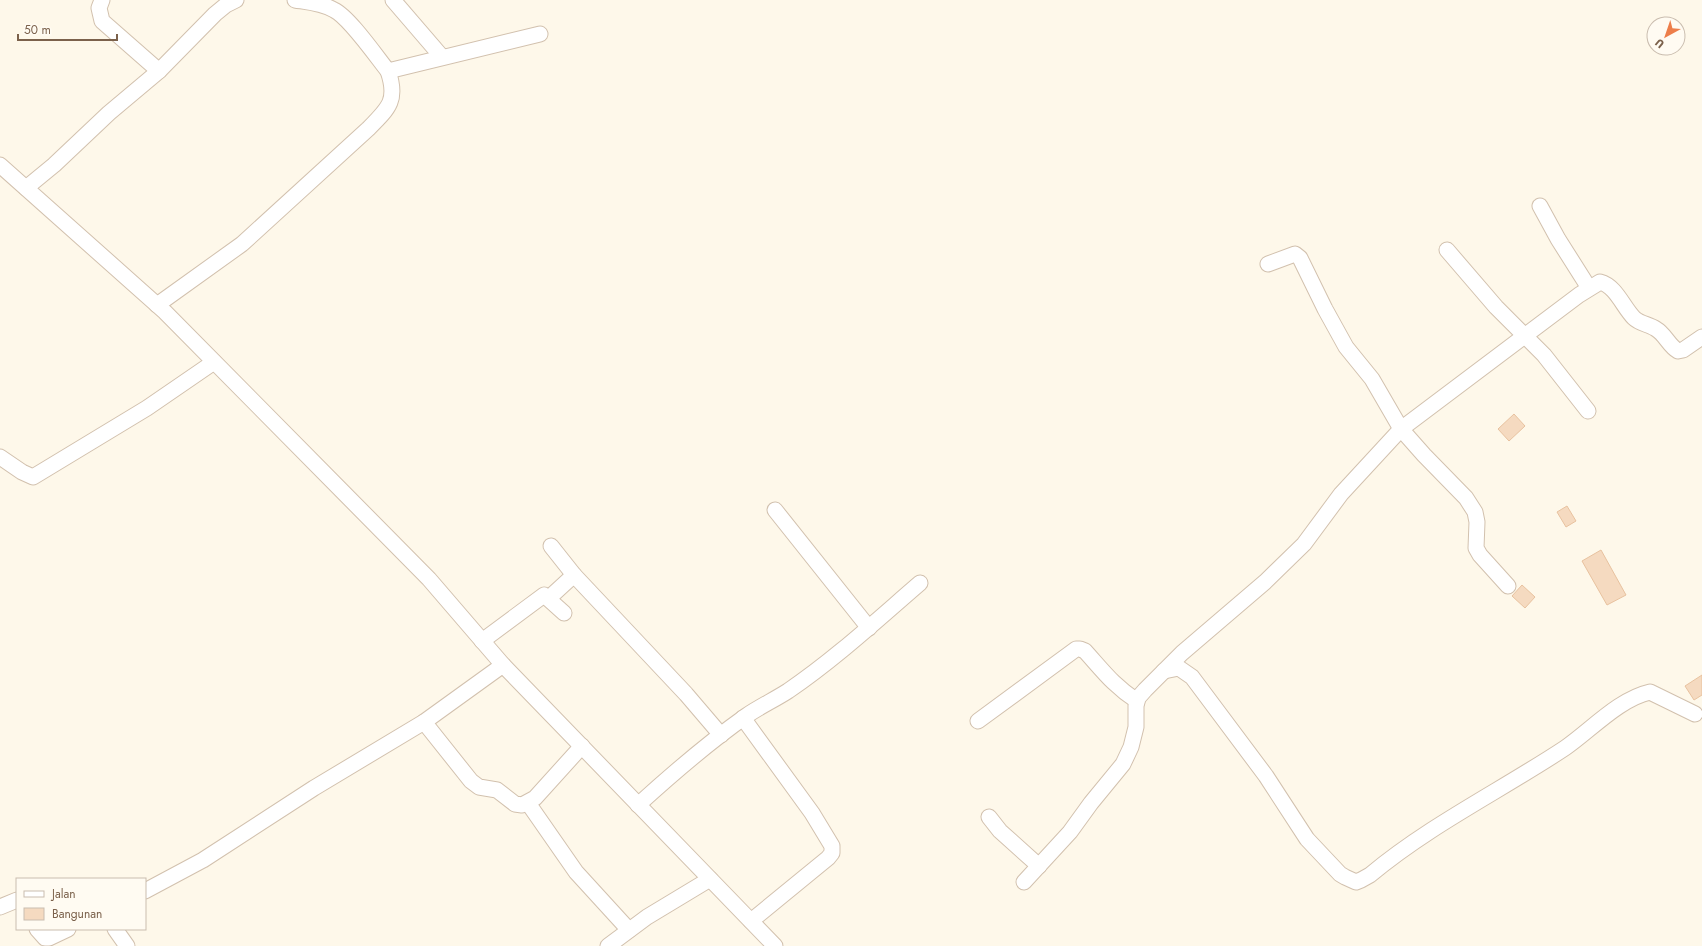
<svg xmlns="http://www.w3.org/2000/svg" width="1702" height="946" font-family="Jost,sans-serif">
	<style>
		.building { fill: #f5dac0; stroke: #e8c29f }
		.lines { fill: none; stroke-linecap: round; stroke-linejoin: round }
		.minor-casing { stroke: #d2c1ae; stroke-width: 17 }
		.minor { stroke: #fff; stroke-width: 15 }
	</style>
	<rect width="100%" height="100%" fill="#fef8ea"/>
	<g class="building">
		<path d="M 1514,414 L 1525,426 L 1509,441 L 1498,429 Z"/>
		<path d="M 1567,506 L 1576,521 L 1566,527 L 1557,512 Z"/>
		<path d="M 1601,550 L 1626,595 L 1607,605 L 1582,561 Z"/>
		<path d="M 1522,585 L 1535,597 L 1525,608 L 1512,596 Z"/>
		<path d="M 1702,675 L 1702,695 L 1694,700 L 1685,686 Z"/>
	</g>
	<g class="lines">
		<defs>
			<g id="minor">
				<path d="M 102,0 L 99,8 L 102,21 L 159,71"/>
				<path d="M 393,0 L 442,57"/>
				<path d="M 388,71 L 540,34"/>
				<path d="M 0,165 L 165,312 L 343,492 L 429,579 L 503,665 L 775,946"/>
				<path d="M 26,188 L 54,165 L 109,113 L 159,71 L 215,14 L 226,5 L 236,0"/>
				<path d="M 1540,206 L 1558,239 L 1589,288"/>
				<path d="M 1447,250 L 1496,307 L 1544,355 L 1588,411"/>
				<path d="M 1268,264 L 1295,254 L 1300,258 L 1325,309 L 1346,347 L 1372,379 L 1401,429 L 1424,455 L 1466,498 L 1475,512 L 1477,522 L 1476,548 L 1480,555 L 1508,586"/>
				<path d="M 157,305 L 242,244 L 368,129 C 389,108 398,100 388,71 C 376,56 349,17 334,10 C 322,3 308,2 295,0"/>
				<path d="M 0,457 L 22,472 L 33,477 L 147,408 L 214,362"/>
				<path d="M 775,510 L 869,628"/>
				<path d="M 551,546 L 574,575"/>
				<path d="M 549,598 L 574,575 L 686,694 L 721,735"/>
				<path d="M 482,641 L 544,595 L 564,613"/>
				<path d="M 1164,671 L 1179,668 L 1192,677 L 1266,776 L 1307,839 L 1340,874 L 1345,877 L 1356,882 L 1361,880 L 1370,875 C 1430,825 1500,791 1565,748 C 1591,730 1619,699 1650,692 L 1695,714"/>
				<path d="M 743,718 L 812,813 L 832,846 L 832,853 L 828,858 L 751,921"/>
				<path d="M 978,721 L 1076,649 L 1080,649 L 1085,651 C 1103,671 1114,686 1137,701"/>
				<path d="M 424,722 L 471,781 L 479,787 L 497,790 L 515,804 L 522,805 L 535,798 L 582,746"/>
				<path d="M 528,803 L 576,872 L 629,930"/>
				<path d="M 638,805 C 672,774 708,743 746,716 C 759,707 774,700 788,691 C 835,659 877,620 920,583"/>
				<path d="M 989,817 L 1000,831 L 1039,866"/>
				<path d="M 1024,882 L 1070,832 L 1091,803 L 1123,764 L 1131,747 L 1136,727 L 1136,706 L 1138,698 L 1145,690 L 1182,653 L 1265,582 L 1304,544 L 1341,494 L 1401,429 L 1579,295 L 1600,282 C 1616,286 1623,307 1634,318 C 1640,324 1649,324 1656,329 C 1665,334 1669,346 1678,351 L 1683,350 L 1702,337"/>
				<path d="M 145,891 L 203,860 L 314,788 L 424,722 L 503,665"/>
				<path d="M 0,907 L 17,900"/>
				<path d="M 37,929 L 45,938 L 49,938 L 68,929"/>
				<path d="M 115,929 L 127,946"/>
				<path d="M 608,946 L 647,917 L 710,879"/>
			</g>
		</defs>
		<use href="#minor" class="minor-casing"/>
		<use href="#minor" class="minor"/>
	</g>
	<rect x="16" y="878" width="130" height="52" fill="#fffbf2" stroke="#cabdaf"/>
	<rect x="24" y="891" width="20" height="6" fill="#ffffff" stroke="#cabdaf"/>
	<text x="52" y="898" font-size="12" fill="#7b614b">Jalan</text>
	<rect x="24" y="908" width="20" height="12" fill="#f5dac0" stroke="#cabdaf"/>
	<text x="52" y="918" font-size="12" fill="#7b614b">Bangunan</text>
	<g transform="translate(1666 36) rotate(220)"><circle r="19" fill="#fffbf2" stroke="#cabdaf"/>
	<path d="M0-3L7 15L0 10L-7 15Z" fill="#ed7e4a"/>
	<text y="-6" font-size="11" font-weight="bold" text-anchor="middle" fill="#7b614b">U</text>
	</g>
	<path d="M18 34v6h99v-6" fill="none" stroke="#7b614b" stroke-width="2"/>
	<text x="24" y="34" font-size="12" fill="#7b614b" stroke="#fffbf2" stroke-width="3" paint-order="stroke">50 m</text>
</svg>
